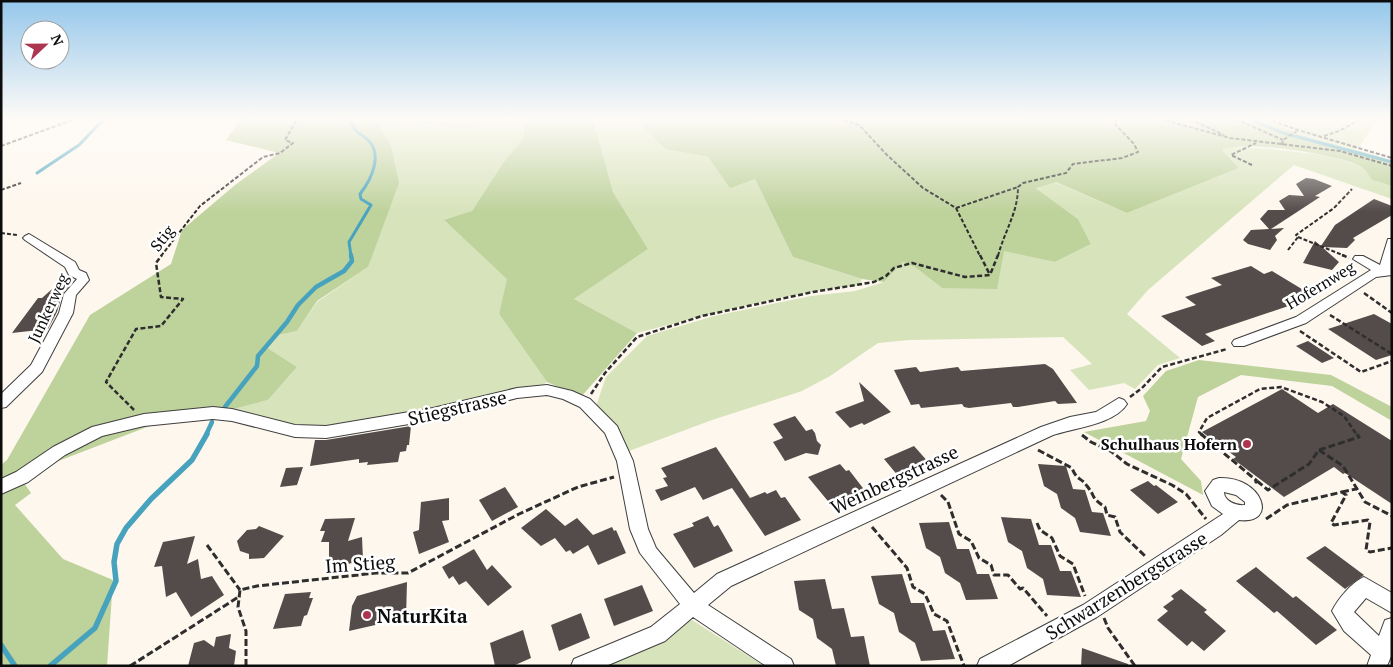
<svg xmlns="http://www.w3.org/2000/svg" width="1393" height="667" font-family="'PT Serif',serif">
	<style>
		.green { fill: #d7e3bb }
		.forest { fill: #bed29c }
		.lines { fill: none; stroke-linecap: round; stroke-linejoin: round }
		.stream-far2 { stroke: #47a3bd; stroke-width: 3 }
		.stream-far1 { stroke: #47a3bd; stroke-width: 4.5 }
		.stream { stroke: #47a3bd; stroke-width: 5.5 }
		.building { fill: #534c4a }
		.minor-casing { stroke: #3f3f3f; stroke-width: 2 }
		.path-far2 { stroke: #2e2e2e; stroke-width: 2; stroke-dasharray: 4 2; stroke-linecap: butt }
		.path-far1 { stroke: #2e2e2e; stroke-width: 2.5; stroke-dasharray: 5 2.5; stroke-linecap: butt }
		.path { stroke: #2e2e2e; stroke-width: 3; stroke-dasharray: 7 3; stroke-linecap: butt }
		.minor { fill: #fff; fill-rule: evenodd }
		.poi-dot { fill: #ac3550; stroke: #fff; stroke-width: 2 }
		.labels { text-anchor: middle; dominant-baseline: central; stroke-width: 5; stroke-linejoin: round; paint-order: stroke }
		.street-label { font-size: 16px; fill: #0c0c0c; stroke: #fff }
		.poi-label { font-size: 16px; font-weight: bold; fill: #0c0c0c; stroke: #fff; text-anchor: end }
		.near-street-label { font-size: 19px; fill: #0c0c0c; stroke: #fff }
		.near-poi-label { font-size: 19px; font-weight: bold; fill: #0c0c0c; stroke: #fff; text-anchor: start }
	</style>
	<rect width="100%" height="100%" fill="#fdf7ed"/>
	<g class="green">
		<path d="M 494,119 L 518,119 L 525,122 L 523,139 L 472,211 L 445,221 L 508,279 L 499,314 L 547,382 L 540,387 L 432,411 L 311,429 L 230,410 L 268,400 L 297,367 L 266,347 L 278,335 L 297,331 L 317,302 L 368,267 L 391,146 L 378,121 L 467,129 Z"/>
		<path d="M 593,119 L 635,119 L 665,149 L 708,157 L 730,187 L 755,179 L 793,257 L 862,279 L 859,285 C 783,294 710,314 637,333 L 574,299 L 648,249 L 613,192 Z"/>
		<path d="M 1264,119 L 1377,119 L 1360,146 L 1355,149 C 1324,141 1292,134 1264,119 Z"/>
		<path d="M 1231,147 L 1272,149 L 1332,156 L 1364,168 L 1372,180 L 1392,186 L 1392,199 L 1294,165 L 1148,290 L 1127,314 L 1180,358 L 1158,365 L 1135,389 L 1124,383 L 1089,390 L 1070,370 L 1092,364 L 1063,337 L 909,340 L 878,343 L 830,376 L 802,391 L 712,420 L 629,451 L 617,430 L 596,406 L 606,377 L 647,336 L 714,316 L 811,296 L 855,291 L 884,282 L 903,262 L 915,267 L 942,288 L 1003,250 L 1055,262 L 1091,244 L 1078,219 L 1035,187 L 1055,182 L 1127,213 L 1239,168 L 1222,150 Z"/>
		<path d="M 689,618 L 764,666 L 597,666 Z"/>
	</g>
	<g class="forest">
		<path d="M 241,119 L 494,119 L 467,129 L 409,122 L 378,122 L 391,146 L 399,183 L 368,267 L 317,301 L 297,331 L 278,335 L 266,347 L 297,367 L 268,400 L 230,410 L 215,409 L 147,427 L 1,483 L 1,465 L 7,460 L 90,315 L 171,264 L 182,230 L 235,185 L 279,153 L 226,140 Z"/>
		<path d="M 518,119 L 593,119 L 613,192 L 648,249 L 574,299 L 637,333 L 581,397 L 547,382 L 499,314 L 507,279 L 444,220 L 472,211 L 504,162 L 523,139 L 525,122 Z"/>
		<path d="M 635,119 L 1264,119 C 1303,140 1350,146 1392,161 L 1392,186 L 1372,180 C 1369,176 1366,170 1363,168 C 1343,154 1242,140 1222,150 L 1239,168 L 1127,213 L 1056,182 L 1036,188 L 1078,219 L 1091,244 L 1055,262 L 1004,251 L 997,289 L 942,288 L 915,267 L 903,262 L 884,282 L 862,279 L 793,257 L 755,179 L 730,188 L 708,157 L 665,149 Z"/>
		<path d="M 1199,360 L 1331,375 L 1392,407 L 1392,421 L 1332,386 L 1241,375 L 1198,397 L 1181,459 L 1201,481 L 1203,495 L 1084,432 L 1146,421 L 1150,411 L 1143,396 L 1166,371 Z"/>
		<path d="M 22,480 L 31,493 L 15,505 L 63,559 L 113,580 L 107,666 L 1,666 L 1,490 Z"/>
	</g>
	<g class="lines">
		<g class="stream-far2">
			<path d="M 350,119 C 354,133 358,131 367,139 C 384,154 371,180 360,194 L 361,199 L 371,205 L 349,242 L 351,256"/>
			<path d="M 1249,119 L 1283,133 L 1392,162"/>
			<path d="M 37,173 L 79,145 L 104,119"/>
		</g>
		<g class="stream-far1">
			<path d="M 225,407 L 257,366 L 258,356 L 287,322 L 298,305 L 316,287 L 344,271 L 352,261 L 351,255"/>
			<path d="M 206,435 L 212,422"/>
		</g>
		<g class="stream">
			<path d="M 1,645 L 15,666"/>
			<path d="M 50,666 L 95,628 L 116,581 L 114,562 L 117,544 L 126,528 L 151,499 L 192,460 L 207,434"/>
		</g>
	</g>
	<g class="building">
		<path d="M 1306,178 L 1314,179 L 1332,186 L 1315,196 L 1320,197 L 1271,229 L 1284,228 L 1275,236 L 1277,240 L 1270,250 L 1248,244 L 1243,240 L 1251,230 L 1269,229 L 1260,219 L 1268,210 L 1285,210 L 1279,201 L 1289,195 L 1304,196 L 1296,184 Z"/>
		<path d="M 1374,199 L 1392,206 L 1392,215 L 1353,238 L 1355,240 L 1347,248 L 1322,247 L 1339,262 L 1332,270 L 1303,263 L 1315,241 L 1321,246 L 1335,225 Z"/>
		<path d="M 1251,266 L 1264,274 L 1272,271 L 1315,297 L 1205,334 L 1215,341 L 1202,346 L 1161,316 L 1196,305 L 1185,297 L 1222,285 L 1211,278 Z"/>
		<path d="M 60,282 L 72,282 L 62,294 L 57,312 L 48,329 L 12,333 L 38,298 L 42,298 Z"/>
		<path d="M 1374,314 L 1392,324 L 1392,355 L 1376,360 L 1328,329 Z"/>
		<path d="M 1308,341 L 1334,358 L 1322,363 L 1296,346 Z"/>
		<path d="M 1045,364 L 1053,369 L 1077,403 L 1058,404 L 1055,401 L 1018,407 L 1013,407 L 1011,403 L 969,408 L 964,407 L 962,404 L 921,408 L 919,404 L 911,405 L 894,370 L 916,367 L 920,372 L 958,367 L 961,371 Z"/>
		<path d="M 859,382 L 891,412 L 864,425 L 862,423 L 850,428 L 835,412 L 864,401 Z"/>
		<path d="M 1282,389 L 1318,413 L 1333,404 L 1392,441 L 1392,504 L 1345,473 L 1343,474 L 1334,467 L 1284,497 L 1233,459 L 1236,457 L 1202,432 Z"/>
		<path d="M 795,416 L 806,431 L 812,429 L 815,433 L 817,441 L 821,445 L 818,455 L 806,453 L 785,461 L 773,442 L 783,438 L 773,424 Z"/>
		<path d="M 411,426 L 409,445 L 407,445 L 406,451 L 400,452 L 398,462 L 367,465 L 368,462 L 359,463 L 359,459 L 310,466 L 315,440 L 326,440 Z"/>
		<path d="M 914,446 L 930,464 L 899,477 L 884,459 Z"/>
		<path d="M 716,447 L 750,498 L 765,492 L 767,494 L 776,490 L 781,498 L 785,497 L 801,520 L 765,536 L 732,488 L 703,500 L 695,487 L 661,501 L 655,490 L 668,486 L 663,478 L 667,477 L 661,468 Z"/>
		<path d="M 840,464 L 846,471 L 849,470 L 866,492 L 832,506 L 808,477 Z"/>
		<path d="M 1038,464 L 1066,466 L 1073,489 L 1085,490 L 1092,512 L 1103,513 L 1111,536 L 1080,532 L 1075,518 L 1061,508 L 1057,494 L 1044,486 Z"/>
		<path d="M 303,467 L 297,485 L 280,487 L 286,468 Z"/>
		<path d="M 1148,481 L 1154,486 L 1156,485 L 1178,502 L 1158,514 L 1130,490 Z"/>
		<path d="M 505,487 L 518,507 L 492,521 L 479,500 Z"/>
		<path d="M 449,498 L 449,520 L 442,521 L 449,542 L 419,554 L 413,532 L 419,530 L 421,502 Z"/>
		<path d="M 546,509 L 565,526 L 577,518 L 593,535 L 612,527 L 614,531 L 616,530 L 626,553 L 598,565 L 588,545 L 573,554 L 570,550 L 566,552 L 555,538 L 541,546 L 521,528 Z"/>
		<path d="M 708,516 L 714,527 L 718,525 L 733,551 L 694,568 L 673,534 L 694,526 L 692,523 Z"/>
		<path d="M 1001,517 L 1031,519 L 1039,545 L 1051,545 L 1060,571 L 1071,571 L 1081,597 L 1047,595 L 1043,579 L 1027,568 L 1022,551 L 1008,542 Z"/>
		<path d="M 355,518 L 348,541 L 362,537 L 363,560 L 337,567 L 336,565 L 329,567 L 329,542 L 321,542 L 325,531 L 320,531 L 325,519 Z"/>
		<path d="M 949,522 L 957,549 L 969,549 L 977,574 L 989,574 L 998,599 L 966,600 L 960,583 L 945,573 L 940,557 L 926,548 L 919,523 Z"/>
		<path d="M 259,526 L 284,536 L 264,558 L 249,559 L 249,554 L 240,551 L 237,541 L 247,530 L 256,529 Z"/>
		<path d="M 195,536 L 187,564 L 198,559 L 201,579 L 212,576 L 224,595 L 191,617 L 176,592 L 166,597 L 162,566 L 154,567 L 163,542 Z"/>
		<path d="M 1325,546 L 1364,575 L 1345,589 L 1306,558 Z"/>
		<path d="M 474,549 L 487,570 L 492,565 L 512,587 L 488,606 L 466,581 L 459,585 L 453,576 L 449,579 L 442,567 Z"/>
		<path d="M 1256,567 L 1293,598 L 1296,596 L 1337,630 L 1316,645 L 1277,611 L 1274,613 L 1236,581 Z"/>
		<path d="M 902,574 L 911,603 L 924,603 L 933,631 L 945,630 L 955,659 L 921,661 L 915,643 L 899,632 L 894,613 L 879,604 L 871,576 Z"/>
		<path d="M 825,579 L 832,609 L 844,608 L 851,637 L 864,636 L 870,666 L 836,666 L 832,649 L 817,638 L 813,619 L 799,610 L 794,581 Z"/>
		<path d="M 407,582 L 406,618 L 349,631 L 352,606 L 357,596 Z"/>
		<path d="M 642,585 L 653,611 L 614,626 L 604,599 Z"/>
		<path d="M 1181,589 L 1207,610 L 1204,612 L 1226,631 L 1204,651 L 1192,641 L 1187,646 L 1157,620 L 1168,611 L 1163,607 L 1174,599 L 1171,596 Z"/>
		<path d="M 311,592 L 309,598 L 313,598 L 307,615 L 304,616 L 301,626 L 273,629 L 285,594 Z"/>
		<path d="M 581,613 L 590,638 L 559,651 L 551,625 Z"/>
		<path d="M 523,630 L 531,658 L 513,666 L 495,666 L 490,643 Z"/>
		<path d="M 231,634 L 229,648 L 236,651 L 234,666 L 188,666 L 194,643 L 204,640 L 214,647 L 216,637 Z"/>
		<path d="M 1082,648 L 1128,664 L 1128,666 L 1081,666 Z"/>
	</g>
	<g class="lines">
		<defs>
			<g id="minor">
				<path d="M 29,234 L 75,262 L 79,270 L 86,273 L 89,280 L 76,295 L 73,313 L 42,372 L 6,407 L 1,408 L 1,394 L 31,365 L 59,313 L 64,294 L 77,279 L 69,275 L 65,267 L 25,240 L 23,238 L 25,236 Z"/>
				<path d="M 1388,239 L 1392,239 L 1392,275 L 1376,277 L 1306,323 L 1244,346 L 1234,346 L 1232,343 L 1234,340 L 1296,317 L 1371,270 L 1353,259 L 1355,256 L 1363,256 L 1380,265 Z"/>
				<path d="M 547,385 L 572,391 L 590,399 L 617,426 L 633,461 L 648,529 L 656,548 L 694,593 L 717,574 L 1041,427 L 1070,417 L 1096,412 L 1119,398 L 1124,400 L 1127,404 C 1115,424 1074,428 1053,435 L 731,586 L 708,605 L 791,659 L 794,666 L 766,666 L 693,617 L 665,641 L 606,666 L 571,666 L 574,659 L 651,627 L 680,604 L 640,553 L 630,529 L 617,461 L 605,433 L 580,407 L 563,399 L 547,395 L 517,398 L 433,420 L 326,438 L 295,437 L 232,421 L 213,419 L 144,426 L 102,436 L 65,455 L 28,482 L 1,494 L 1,479 L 16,472 L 53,447 L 92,427 L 144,414 L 213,407 L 232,409 L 295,425 L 326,426 L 433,408 L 517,388 Z"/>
				<path d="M 1219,478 C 1263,476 1279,525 1239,520 L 1221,535 L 1097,617 L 1008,666 L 977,666 L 980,659 L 1083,605 L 1223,514 L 1212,506 L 1205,491 L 1213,480 ZM 1224,492 L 1236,495 L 1245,502 L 1245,505 C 1236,506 1224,501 1224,492 Z"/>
				<path d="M 1364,577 L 1392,593 L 1392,613 L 1366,598 L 1354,612 L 1379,636 L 1385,620 L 1392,618 L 1392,654 L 1387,666 L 1367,666 L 1371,655 L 1344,631 L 1332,611 C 1338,599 1352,582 1364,577 Z"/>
			</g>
		</defs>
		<use href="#minor" class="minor-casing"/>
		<g class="path-far2">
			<path d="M 838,119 L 859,125 L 887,155 L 923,188 L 956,208"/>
			<path d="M 1160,119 L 1230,138 L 1340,151 L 1392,166"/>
			<path d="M 1190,119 L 1224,135"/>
			<path d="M 1236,119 L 1283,140"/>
			<path d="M 1267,119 L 1298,130 L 1392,158"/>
			<path d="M 1324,136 L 1339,131 L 1361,119"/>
			<path d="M 1282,145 L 1283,140 L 1297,131"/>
			<path d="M 1,146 L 75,119"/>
			<path d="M 1252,165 L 1231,155 L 1256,143"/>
			<path d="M 1,190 L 21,183"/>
			<path d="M 956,208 L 980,256"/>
			<path d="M 956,208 L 1018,187"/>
			<path d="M 1,233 L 17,235"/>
			<path d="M 1298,237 L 1345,256"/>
			<path d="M 1288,250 L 1298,237 L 1296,235 L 1334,208 L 1352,189"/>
			<path d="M 161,256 L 200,206 L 263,157 L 280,153 L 293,143 L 285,140 L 297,119"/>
			<path d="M 998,256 C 1004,232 1018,213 1018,187 L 1023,183 L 1066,173 L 1073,164 L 1122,158 L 1138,152 L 1134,144 L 1115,124 L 1118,119"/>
		</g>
		<g class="path-far1">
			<path d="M 980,255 L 990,275"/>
			<path d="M 1342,255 L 1349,258"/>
			<path d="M 1364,293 L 1392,313"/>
			<path d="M 1330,315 L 1392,354"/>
			<path d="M 1300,331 L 1361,372 L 1392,361"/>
			<path d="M 591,394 L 605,373 L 637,337 L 702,316 L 813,292 L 874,282 L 886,276 L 894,268 L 912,263 L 965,277 L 990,275 L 998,255"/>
			<path d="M 1130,397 L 1142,388 L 1162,367 L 1227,349"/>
			<path d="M 134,410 L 106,382 L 136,329 L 161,326 L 183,299 L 161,297 L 156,263 L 162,255"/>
			<path d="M 1202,435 L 1199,432 L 1207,418 L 1260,389 L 1281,387 L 1322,402 L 1344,416 L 1357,435"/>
		</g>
		<g class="path">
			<path d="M 1201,434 L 1257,481"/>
			<path d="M 1082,435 L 1091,442 L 1112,452 L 1127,464 L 1172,485 L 1186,494 L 1206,519"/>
			<path d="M 1038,450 L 1072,468 C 1077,481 1081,477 1087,486 C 1096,497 1090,497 1105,507 L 1107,515 L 1115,517 L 1120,532 L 1145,556"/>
			<path d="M 1319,450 L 1343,466 L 1365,502 L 1392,516"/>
			<path d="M 1257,481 L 1268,490 L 1309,464 L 1319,450 L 1359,437 L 1357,434"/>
			<path d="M 1255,483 L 1257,481"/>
			<path d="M 1342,492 L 1356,489"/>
			<path d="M 941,495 L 948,502 L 959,534 L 971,541 L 979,558 L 991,565 L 994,575 L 1008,575 L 1020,589 L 1023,588 L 1047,616"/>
			<path d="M 1266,519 L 1287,505 L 1342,492 L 1346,495 L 1331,523 L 1334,525 L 1368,520 L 1370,522 L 1366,550 L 1370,552 L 1392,548"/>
			<path d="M 1037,523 L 1040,530 L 1052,538 L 1060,556 L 1073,564 L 1085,596"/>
			<path d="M 872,527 L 907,568 L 913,587 L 925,594 L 934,614 L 947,621 L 964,666"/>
			<path d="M 207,545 L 240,590"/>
			<path d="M 1104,618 L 1108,628 L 1135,666"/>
			<path d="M 130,666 L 240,596"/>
			<path d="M 246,666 L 246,631 L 238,607 L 240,590 L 257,586 L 376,573 L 408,573 L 519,514 L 578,487 L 614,477"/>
		</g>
		<use href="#minor" class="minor"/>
	</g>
	<linearGradient id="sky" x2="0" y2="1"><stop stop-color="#95c7eb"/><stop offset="0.56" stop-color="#fefbf7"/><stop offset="1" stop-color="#fefbf7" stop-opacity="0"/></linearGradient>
	<rect width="1393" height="212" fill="url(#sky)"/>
	<g class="poi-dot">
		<circle cx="1247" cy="444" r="5"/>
		<circle cx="367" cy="615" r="5"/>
	</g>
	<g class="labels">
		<g class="street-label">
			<text transform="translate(162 238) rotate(-52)">Stig</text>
			<text transform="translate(1320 285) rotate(-31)">Hofernweg</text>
			<text transform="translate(48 308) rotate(-65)">Junkerweg</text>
		</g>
		<g class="poi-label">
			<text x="1237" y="444">Schulhaus Hofern</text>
		</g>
		<g class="near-street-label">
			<text transform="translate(457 407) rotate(-13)">Stiegstrasse</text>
			<text transform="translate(894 479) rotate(-25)">Weinbergstrasse</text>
			<text transform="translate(360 563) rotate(-4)">Im Stieg</text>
			<text transform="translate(1126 585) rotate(-32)">Schwarzenbergstrasse</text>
		</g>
		<g class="near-poi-label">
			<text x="377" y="615">NaturKita</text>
		</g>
	</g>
	<rect width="1393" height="667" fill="none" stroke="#0c0c0c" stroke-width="5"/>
	<g transform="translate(45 45) rotate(68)"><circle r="24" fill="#ffffff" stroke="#9e9e9e"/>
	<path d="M0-4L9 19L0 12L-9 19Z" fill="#ac3550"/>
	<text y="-8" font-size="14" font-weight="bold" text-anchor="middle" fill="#0c0c0c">N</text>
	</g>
</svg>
